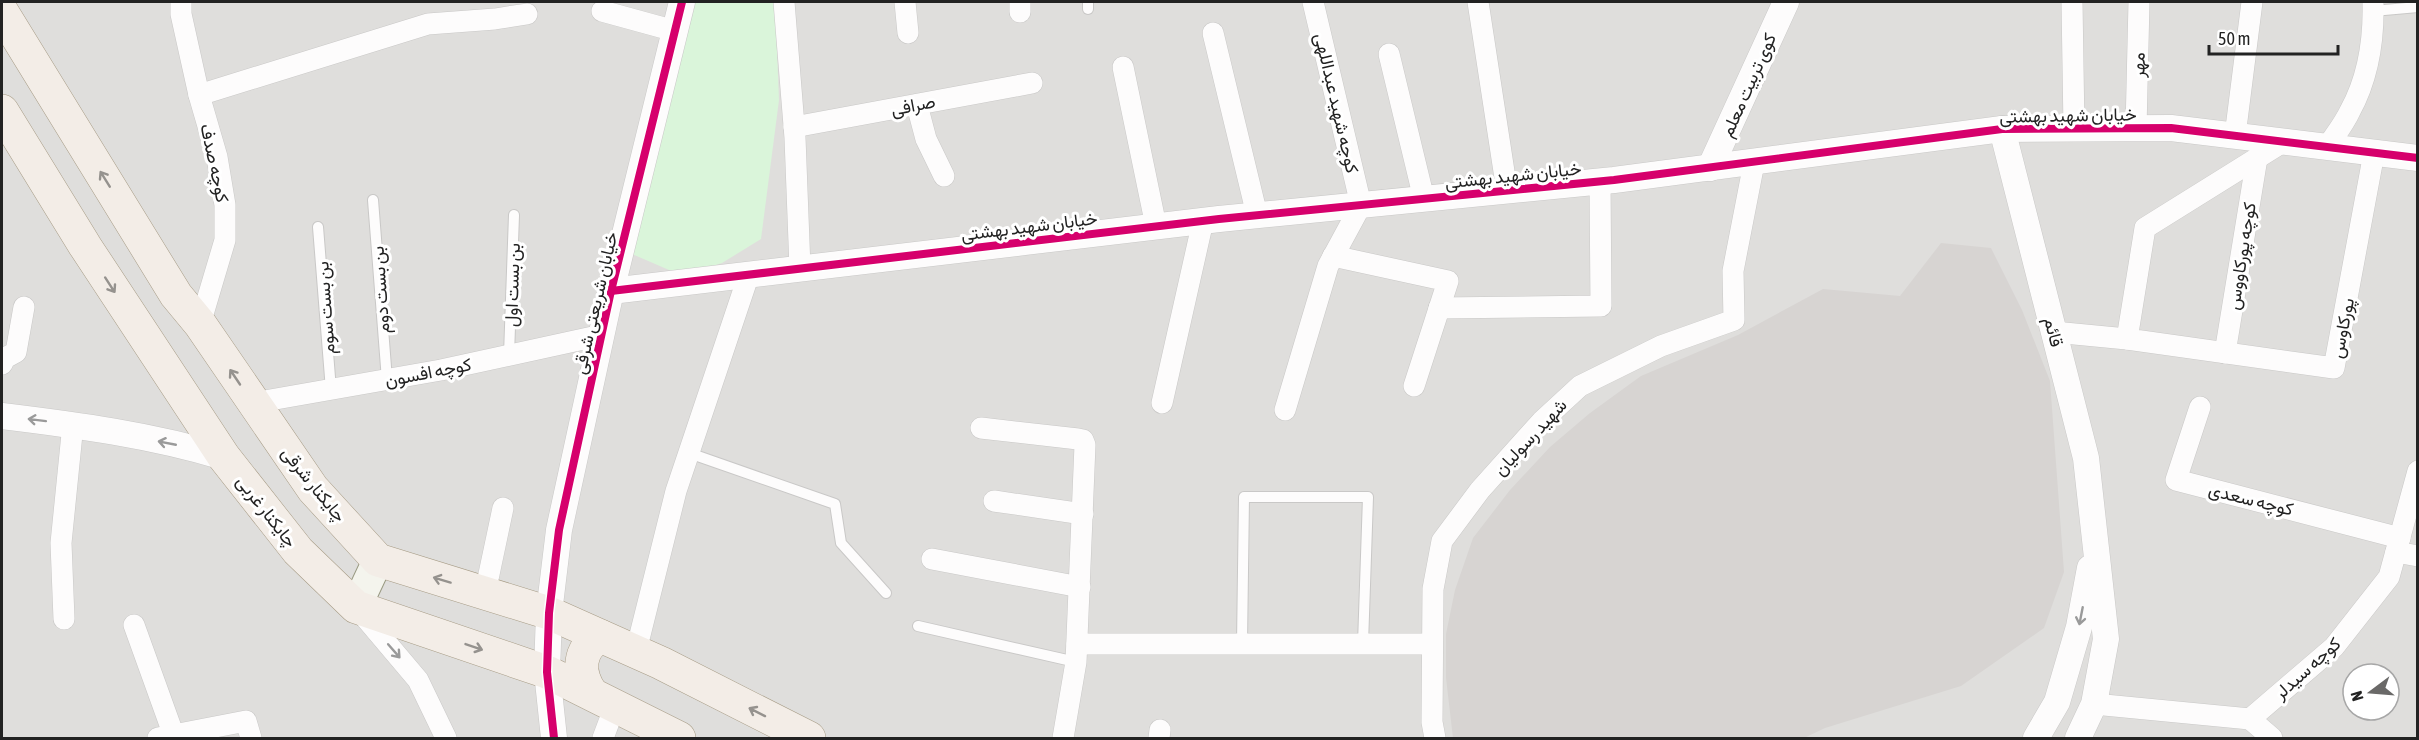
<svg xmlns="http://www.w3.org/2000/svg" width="2419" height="740" font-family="'Asap Condensed',Vazirmatn,sans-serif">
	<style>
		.residential { fill: #dfdedc; fill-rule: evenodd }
		.park { fill: #daf5da }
		.building { fill: #d7d4d2 }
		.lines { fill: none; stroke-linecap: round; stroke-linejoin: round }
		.service-casing { stroke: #c9c8c7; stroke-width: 12 }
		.minor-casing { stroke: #c9c8c7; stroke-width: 22 }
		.tertiary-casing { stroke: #c9c8c7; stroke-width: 27 }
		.secondary-casing { stroke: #999a82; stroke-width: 32 }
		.primary-casing { stroke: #a79c86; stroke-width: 34 }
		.service { stroke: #fdfcfc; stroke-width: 10 }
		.minor { stroke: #fdfcfc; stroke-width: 21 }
		.tertiary { stroke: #fdfcfc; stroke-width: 26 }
		.secondary { stroke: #f4f4ed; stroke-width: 30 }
		.primary { stroke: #f3ede7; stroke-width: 33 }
		.cycleway-casing { stroke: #fff; stroke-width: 11 }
		.cycleway { stroke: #d6006c; stroke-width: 8 }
		.oneway { stroke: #95928e }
		.oneway2 { stroke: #9a9a9a }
		.labels { text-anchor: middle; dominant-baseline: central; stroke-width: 6; stroke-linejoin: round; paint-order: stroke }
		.street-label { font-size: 18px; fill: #222; stroke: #fff }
	</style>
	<rect width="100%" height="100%" fill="#f0eeeb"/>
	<path class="residential" d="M 2,2 L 2417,2 L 2417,738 L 2,738 ZM 2353,674 L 2389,674 L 2389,710 L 2353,710 Z"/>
	<path class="park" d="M 695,2 L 775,2 L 779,100 L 761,239 L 722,263 L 683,276 L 632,254 Z"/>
	<path class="building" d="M 1941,243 L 1991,248 L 2022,310 L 2050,381 L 2064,572 L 2044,628 L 1961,686 L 1825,728 L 1804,738 L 1453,738 L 1446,678 L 1446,634 L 1455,590 L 1473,538 L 1510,490 L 1550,447 L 1590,413 L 1641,376 L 1738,335 L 1823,289 L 1900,296 Z"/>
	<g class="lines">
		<defs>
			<g id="service">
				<path d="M 1088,2 L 1088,9"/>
				<path d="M 2373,11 L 2418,7"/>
				<path d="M 373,200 L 387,380"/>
				<path d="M 318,227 L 331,390"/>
				<path d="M 509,355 L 514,215"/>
				<path d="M 689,453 L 835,504 L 841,543 L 886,593"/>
				<path d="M 918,626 L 1076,662"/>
				<path d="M 1242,644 L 1244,497 L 1368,497 L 1363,644"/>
			</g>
			<g id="minor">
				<path d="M 181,2 L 181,14 L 199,95 L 217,157 L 225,205 L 225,240 L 200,324"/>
				<path d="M 784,2 L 795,138 L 800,268"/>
				<path d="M 905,2 L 908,33"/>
				<path d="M 1020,2 L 1020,12"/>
				<path d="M 1478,2 L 1507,191"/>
				<path d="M 2072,2 L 2074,129"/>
				<path d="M 602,11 L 675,31"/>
				<path d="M 1213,33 L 1257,215"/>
				<path d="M 1389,54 L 1424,199"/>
				<path d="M 1123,67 L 1156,226"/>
				<path d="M 199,95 L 428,24 L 495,19 L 527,14"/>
				<path d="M 917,105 L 926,139 L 944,176"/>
				<path d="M 794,127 L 1032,83"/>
				<path d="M 2136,129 L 2139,2"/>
				<path d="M 2235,136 L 2252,2"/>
				<path d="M 2283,142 L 2145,228 L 2127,339 L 2334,368 L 2374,153"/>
				<path d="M 2327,147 C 2335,135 2344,124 2350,111 C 2368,78 2374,38 2373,2"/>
				<path d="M 1333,256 L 1448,281 L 1414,386"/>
				<path d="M 1439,308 L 1601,306 L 1600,181"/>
				<path d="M 2054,332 L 2127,339"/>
				<path d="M 2225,353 L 2257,158"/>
				<path d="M 2,364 L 5,358 L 16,352 L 24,307"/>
				<path d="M 253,403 L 441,370 L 602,335"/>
				<path d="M 1162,403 L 1203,221"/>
				<path d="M 2200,407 L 2176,480 L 2400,538"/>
				<path d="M 1285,410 L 1328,266 L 1361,205 L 1313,2"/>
				<path d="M 981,428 L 1078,439 L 1083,440 L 1085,445 L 1076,662 L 1063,738"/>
				<path d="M 994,501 L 1083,514"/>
				<path d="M 2396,552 L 2418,556"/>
				<path d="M 932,559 L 1080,587"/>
				<path d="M 485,593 L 503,508"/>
				<path d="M 358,609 L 418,680 L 446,738"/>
				<path d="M 64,619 L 61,543 L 73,424"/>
				<path d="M 134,625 L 174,736"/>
				<path d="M 1077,644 L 1432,644"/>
				<path d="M 636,651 L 676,491 L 749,274"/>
				<path d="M 2094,704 L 2250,719 L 2334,647 L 2389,577 L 2418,471"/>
				<path d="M 2250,719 L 2272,738"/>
				<path d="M 158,738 L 246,721 L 251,738"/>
				<path d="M 603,738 L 615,706"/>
				<path d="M 1159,738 L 1160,730"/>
				<path d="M 1435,738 L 1432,722 L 1433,589 L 1442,541 L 1480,490 L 1542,421 L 1580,386 L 1661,346 L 1734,320 L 1733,271 L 1754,163"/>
			</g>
			<g id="tertiary">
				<path d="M 2002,129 L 2086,458 L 2106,639 L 2094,704 L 2078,738"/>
				<path d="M 1710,168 L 1786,2"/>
				<path d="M 611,291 L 1219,219 L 1614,180 L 2002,129 L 2171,128 L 2418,158"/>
				<path d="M 2,416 C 76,425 152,435 224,457"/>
				<path d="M 554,738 L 547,672 L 549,613 L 559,530 L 611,291 L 682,2"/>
				<path d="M 2036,738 L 2057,702 L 2079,627 L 2090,568"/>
			</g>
			<path id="secondary" d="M 356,607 L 378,560"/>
			<g id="primary">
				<path d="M 2,12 L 176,295 L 200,324 L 313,489 L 378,560 L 549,613 L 661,663 L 809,738"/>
				<path d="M 2,111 L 85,246 L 224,457 L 298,551 L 356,607 L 547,672 L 679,738"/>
				<path d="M 591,693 C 577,672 578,650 600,636"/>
			</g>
		</defs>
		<use href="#service" class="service-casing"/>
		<use href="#minor" class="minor-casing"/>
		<use href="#tertiary" class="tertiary-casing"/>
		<use href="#secondary" class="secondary-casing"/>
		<use href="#primary" class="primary-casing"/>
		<use href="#service" class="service"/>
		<use href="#minor" class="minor"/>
		<use href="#tertiary" class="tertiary"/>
		<use href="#secondary" class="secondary"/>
		<use href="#primary" class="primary"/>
		<defs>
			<g id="cycleway">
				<path d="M 611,291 L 1219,219 L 1614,180 L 2002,129 L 2171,128 L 2418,158"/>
				<path d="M 554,738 L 547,672 L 549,613 L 559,530 L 611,291 L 682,2"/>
			</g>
		</defs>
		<use href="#cycleway" class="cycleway-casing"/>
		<use href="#cycleway" class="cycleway"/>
	</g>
	<defs><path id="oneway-shaft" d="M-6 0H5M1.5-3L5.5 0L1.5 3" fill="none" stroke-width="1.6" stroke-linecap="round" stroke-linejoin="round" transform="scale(1.5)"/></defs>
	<g class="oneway">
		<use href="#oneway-shaft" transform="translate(105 179) rotate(-122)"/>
		<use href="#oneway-shaft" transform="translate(110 285) rotate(57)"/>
		<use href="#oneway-shaft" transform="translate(235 377) rotate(-124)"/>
		<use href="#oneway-shaft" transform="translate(442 580) rotate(-163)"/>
		<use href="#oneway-shaft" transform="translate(474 647) rotate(19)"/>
		<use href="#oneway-shaft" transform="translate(757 712) rotate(-153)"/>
	</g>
	<g class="oneway2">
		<use href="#oneway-shaft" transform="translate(37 420) rotate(-173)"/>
		<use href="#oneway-shaft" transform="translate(167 443) rotate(-169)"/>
		<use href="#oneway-shaft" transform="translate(2081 616) rotate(101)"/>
		<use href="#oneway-shaft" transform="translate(394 651) rotate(49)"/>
	</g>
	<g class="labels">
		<g class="street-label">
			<text transform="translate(2138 65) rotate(-89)">مهر</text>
			<text transform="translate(1748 85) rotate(-66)">کوی تربیت معلم</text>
			<text transform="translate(1337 103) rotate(77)">کوچه شهید عبداللهی</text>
			<text transform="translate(913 105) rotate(-11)">صرافی</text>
			<text transform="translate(2068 115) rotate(-1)">خیابان شهید بهشتی</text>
			<text transform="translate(215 163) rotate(78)">کوچه صدف</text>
			<text transform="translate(1513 175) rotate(-6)">خیابان شهید بهشتی</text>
			<text transform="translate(1029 226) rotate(-7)">خیابان شهید بهشتی</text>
			<text transform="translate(2241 256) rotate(-81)">کوچه پورکاووس</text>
			<text transform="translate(512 285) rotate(-88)">بن بست اول</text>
			<text transform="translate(380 290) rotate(-94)">بن بست دوم</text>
			<text transform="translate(595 303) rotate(-77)">خیابان شریعتی شرقی</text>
			<text transform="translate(325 308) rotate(-94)">بن بست سوم</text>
			<text transform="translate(2342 328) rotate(-79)">پورکاوس</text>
			<text transform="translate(2054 332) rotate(76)">قائم</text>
			<text transform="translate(428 372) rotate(-11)">كوچه افسون</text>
			<text transform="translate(1530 437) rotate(-47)">شهید رسولیان</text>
			<text transform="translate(314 484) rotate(51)">چایکنار شرقی</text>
			<text transform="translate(2251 499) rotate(14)">کوچه سعدی</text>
			<text transform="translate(267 511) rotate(52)">چایکنار غربی</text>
			<text transform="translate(2307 668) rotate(-42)">کوچه سیدلر</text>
		</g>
	</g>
	<rect width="2419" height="740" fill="none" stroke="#222222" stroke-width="6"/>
	<g transform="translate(2371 692) rotate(254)"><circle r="28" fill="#ffffff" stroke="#a7a7a7" stroke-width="1.5"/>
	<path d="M0-4.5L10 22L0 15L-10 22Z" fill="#6a6968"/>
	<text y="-9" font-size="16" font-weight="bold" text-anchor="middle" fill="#222222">N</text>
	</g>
	<path d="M2209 45v9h129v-9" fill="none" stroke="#222222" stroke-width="3"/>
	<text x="2218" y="45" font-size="18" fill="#222222" stroke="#ffffff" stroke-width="4.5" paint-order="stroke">50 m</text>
</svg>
